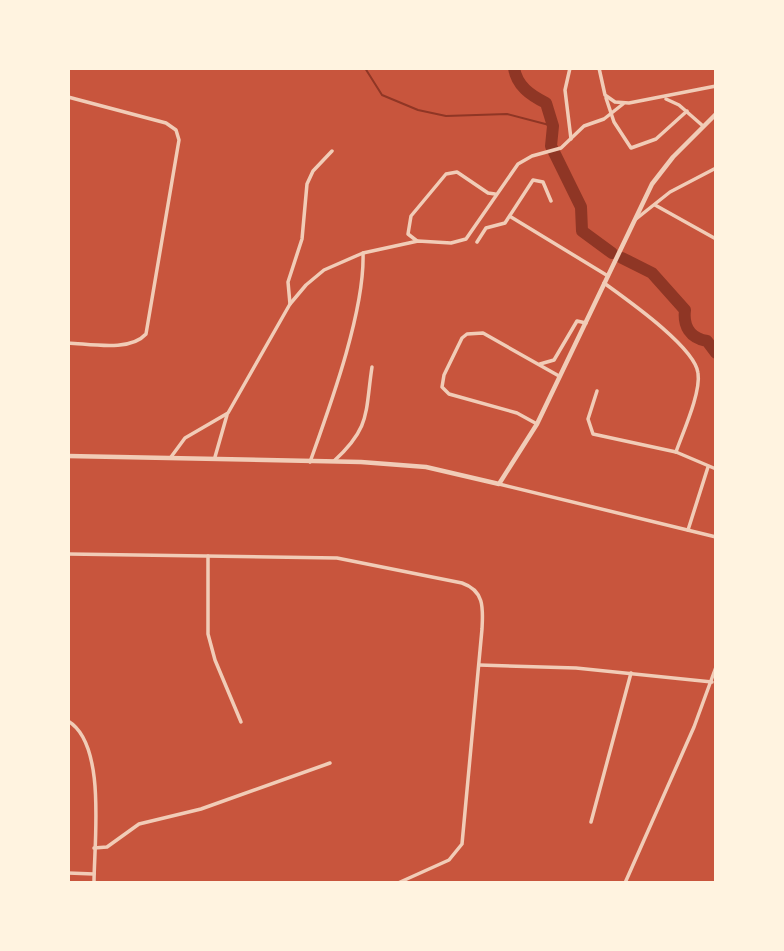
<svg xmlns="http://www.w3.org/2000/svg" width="784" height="951" font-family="Cabin,sans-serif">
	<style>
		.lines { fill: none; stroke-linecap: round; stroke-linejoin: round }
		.stream { stroke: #8f3625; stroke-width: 2 }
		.river { stroke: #8f3625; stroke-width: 12 }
		.minor { stroke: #f1ccb7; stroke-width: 3.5 }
		.tertiary { stroke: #f1ccb7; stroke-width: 4.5 }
	</style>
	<rect width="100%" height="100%" fill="#c8553d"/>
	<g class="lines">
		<path class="stream" d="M 365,68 L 382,95 L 418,110 L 446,116 L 507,114 L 553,126"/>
		<g class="river">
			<path d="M 514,68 C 517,86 530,95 546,103 L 553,126 L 551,146 L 581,207 L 582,231 L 612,253"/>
			<path d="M 622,258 L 652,273 L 685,310 C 683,326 690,338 707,341 L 716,353"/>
		</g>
		<g class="minor">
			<path d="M 570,68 L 565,90 L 571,139"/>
			<path d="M 599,68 L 605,95 L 615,102 L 629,103 L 716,86"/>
			<path d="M 68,97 L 166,123 L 176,130 L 179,140 L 146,334 C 130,352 91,344 68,343"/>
			<path d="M 606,98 L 614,122 L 631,148 L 656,139 L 687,111"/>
			<path d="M 666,99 L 679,105 L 703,126"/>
			<path d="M 655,205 L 716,239"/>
			<path d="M 511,217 L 608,276"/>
			<path d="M 636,219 L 670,192 L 716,168"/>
			<path d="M 417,241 L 408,234 L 411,216 L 446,174 L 457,172 L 488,193 L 495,194"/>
			<path d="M 477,242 L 486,228 L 505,223 L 533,180 L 543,182 L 551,201"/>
			<path d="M 604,283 C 626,299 695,347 698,373 C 701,393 683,432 676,452"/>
			<path d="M 290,304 L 288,282 L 302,239 L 307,184 L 313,171 L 332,151"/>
			<path d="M 540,364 L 554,360 L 577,321 L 586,323"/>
			<path d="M 597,391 L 588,419 L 593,434 L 676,452 L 716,469"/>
			<path d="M 537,424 L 517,413 L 449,394 L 442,387 L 444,375 L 462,338 L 467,334 L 483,333 L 559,376"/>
			<path d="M 171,457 L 185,438 L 228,413 L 290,304 L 306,285 L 324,270 L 363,253 L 418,241 L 451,243 L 466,239 L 518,164 L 532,156 L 561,148 L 584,126 L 604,119 L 623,104"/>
			<path d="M 215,457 L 227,415"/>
			<path d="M 334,461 C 371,427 365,413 372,367"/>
			<path d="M 310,462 C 330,406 365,311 363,253"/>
			<path d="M 499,484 L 716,537"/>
			<path d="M 688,530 L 708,467"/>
			<path d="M 68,554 L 337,558 L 462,583 C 485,591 483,609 482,629 L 462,844 L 449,860 L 398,883"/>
			<path d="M 208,556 L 208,634 L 215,660 L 241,722"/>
			<path d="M 479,665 L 576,668 L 712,682"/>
			<path d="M 68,721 C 107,744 94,842 94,883"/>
			<path d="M 591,822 L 631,673"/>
			<path d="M 94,848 L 107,847 L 139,824 L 201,809 L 330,763"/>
			<path d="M 68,873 L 94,874"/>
			<path d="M 625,883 L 694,727 L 716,667"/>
		</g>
		<path class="tertiary" d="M 68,456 L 361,462 L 426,467 L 499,484 L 537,424 L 652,184 L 673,157 L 716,114"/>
	</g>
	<rect width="784" height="951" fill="none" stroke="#fff3e0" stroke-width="140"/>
</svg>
